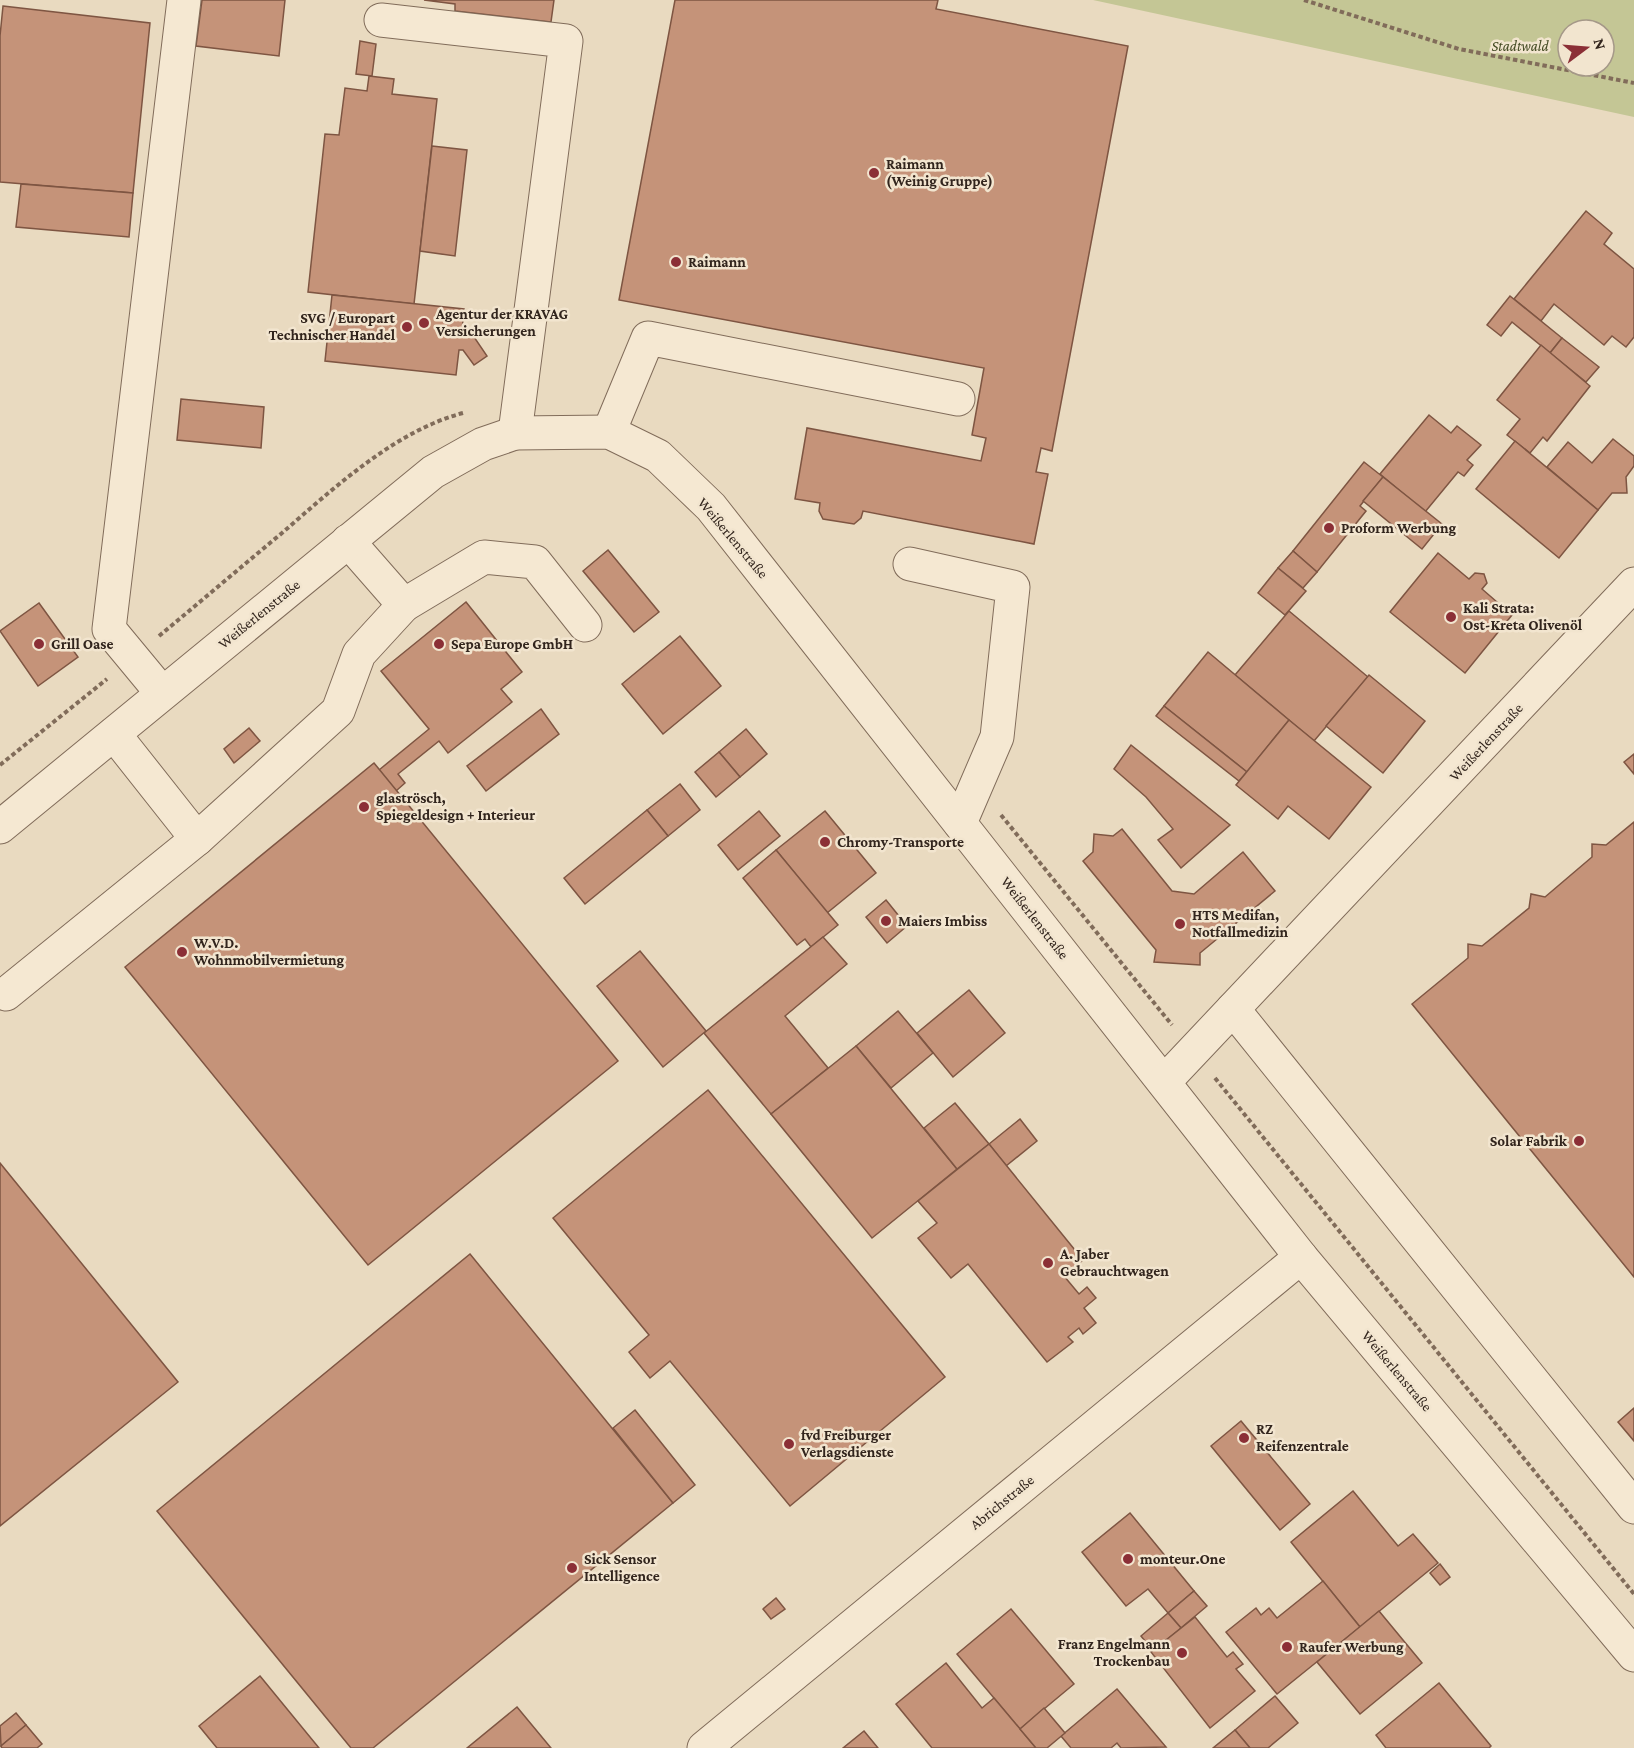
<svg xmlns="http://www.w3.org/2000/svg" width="1634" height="1748" font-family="'Crimson Pro',serif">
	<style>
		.green { fill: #c4c695; fill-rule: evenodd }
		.building { fill: #c59379; stroke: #7e5542; stroke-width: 1.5 }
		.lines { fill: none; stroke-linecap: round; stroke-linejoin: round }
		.minor-casing { stroke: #816c5a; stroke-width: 35 }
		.path { stroke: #816c5a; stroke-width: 4; stroke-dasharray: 4.5 3; stroke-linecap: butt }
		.minor { stroke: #f5e8d2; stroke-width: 33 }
		.poi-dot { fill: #8b2f36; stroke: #f2e5cf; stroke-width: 2 }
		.labels { text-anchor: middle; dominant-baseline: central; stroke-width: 5; stroke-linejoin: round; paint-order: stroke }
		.park-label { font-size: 15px; font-style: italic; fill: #454c25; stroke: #f2e5cf }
		.poi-label { font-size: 15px; font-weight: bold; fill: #32251d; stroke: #f2e5cf; text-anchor: start }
		.street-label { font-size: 15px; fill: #32251d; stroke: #f2e5cf }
	</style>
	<rect width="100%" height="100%" fill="#e9dac0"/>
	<path class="green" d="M 1093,0 L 1634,0 L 1634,117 ZM 1568,30 L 1604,30 L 1604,66 L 1568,66 Z"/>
	<g class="building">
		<path d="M 202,0 L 285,0 L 279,56 L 196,46 Z"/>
		<path d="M 424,0 L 554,0 L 551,22 L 455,11 L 455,4 Z"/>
		<path d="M 675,0 L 938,0 L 936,9 L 1128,46 L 1052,451 L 1041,448 L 1036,472 L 1048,474 L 1034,544 L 863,511 L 861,518 L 854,524 L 823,519 L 819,511 L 820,503 L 795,499 L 807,428 L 981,461 L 986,438 L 972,435 L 984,368 L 619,300 Z"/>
		<path d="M 3,6 L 150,23 L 133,193 L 0,182 L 0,36 Z"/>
		<path d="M 360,41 L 376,44 L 372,76 L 356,74 Z"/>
		<path d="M 369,76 L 394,79 L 392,94 L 437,99 L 414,304 L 308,292 L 325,134 L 339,135 L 345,88 L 367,91 Z"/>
		<path d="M 432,146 L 467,150 L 455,256 L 420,251 Z"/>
		<path d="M 21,184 L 133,193 L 129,237 L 16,227 Z"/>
		<path d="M 1586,211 L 1612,233 L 1604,244 L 1634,269 L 1634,337 L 1626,347 L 1612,336 L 1604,345 L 1554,304 L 1541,321 L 1514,299 Z"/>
		<path d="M 332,295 L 464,309 L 462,331 L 470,331 L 487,356 L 474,365 L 463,350 L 459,350 L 456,375 L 325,361 Z"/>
		<path d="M 1510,296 L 1562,338 L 1550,353 L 1512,322 L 1501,336 L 1487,325 Z"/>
		<path d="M 1562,338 L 1599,367 L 1586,382 L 1550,353 Z"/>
		<path d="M 1541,345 L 1590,386 L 1547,441 L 1543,437 L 1530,453 L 1507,435 L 1520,419 L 1497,400 Z"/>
		<path d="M 181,399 L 264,407 L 261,448 L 177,440 Z"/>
		<path d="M 1429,415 L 1451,433 L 1457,426 L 1481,445 L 1467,460 L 1473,465 L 1464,476 L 1458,472 L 1425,512 L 1380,474 Z"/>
		<path d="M 1613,439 L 1634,456 L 1634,466 L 1626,477 L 1627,493 L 1612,493 L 1598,510 L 1547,467 L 1568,442 L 1592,463 Z"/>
		<path d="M 1515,441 L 1598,510 L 1559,558 L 1476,489 Z"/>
		<path d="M 1364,462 L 1383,477 L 1360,506 L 1366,511 L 1317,572 L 1293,551 Z"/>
		<path d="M 1383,477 L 1442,524 L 1422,549 L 1363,501 Z"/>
		<path d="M 608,550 L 659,612 L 634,632 L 583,571 Z"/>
		<path d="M 1293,551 L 1317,572 L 1303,588 L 1278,568 Z"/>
		<path d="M 1438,553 L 1469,579 L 1475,573 L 1484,574 L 1487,583 L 1482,589 L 1512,615 L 1465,673 L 1390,612 Z"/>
		<path d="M 1278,568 L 1306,591 L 1285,615 L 1258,593 Z"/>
		<path d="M 466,602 L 522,672 L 501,689 L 512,702 L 448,753 L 439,741 L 398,774 L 405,783 L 396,791 L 379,770 L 429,729 L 381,671 Z"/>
		<path d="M 39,603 L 78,657 L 38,686 L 0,631 Z"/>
		<path d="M 1289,611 L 1368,677 L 1314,741 L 1235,675 Z"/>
		<path d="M 680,636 L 721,686 L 663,734 L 622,684 Z"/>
		<path d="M 1208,652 L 1289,720 L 1247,772 L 1164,706 Z"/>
		<path d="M 1369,675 L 1425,721 L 1383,773 L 1326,726 Z"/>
		<path d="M 1164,706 L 1247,772 L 1239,781 L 1156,716 Z"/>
		<path d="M 541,709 L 559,734 L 486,791 L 467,766 Z"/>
		<path d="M 1289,720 L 1371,787 L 1329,839 L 1288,806 L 1278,819 L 1236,785 Z"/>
		<path d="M 249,728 L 260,741 L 234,763 L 224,749 Z"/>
		<path d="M 746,729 L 767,754 L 740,777 L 719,752 Z"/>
		<path d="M 1131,745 L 1230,825 L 1181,868 L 1158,840 L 1173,829 L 1146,797 L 1114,769 Z"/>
		<path d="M 719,752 L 740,777 L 716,797 L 695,772 Z"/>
		<path d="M 1634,754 L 1634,774 L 1624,762 Z"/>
		<path d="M 374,763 L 618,1061 L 368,1265 L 125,967 Z"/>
		<path d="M 680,784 L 700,810 L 668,836 L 647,810 Z"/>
		<path d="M 647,810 L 668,836 L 585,904 L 564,878 Z"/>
		<path d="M 759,811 L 780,836 L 738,870 L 718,845 Z"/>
		<path d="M 825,811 L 876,873 L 827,913 L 776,850 Z"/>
		<path d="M 1634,822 L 1634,1277 L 1412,1004 L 1468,958 L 1468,944 L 1482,946 L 1529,908 L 1531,894 L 1545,897 L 1592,857 L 1592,844 L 1606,845 Z"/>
		<path d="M 1122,829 L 1172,891 L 1194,894 L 1243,852 L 1275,891 L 1200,953 L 1200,965 L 1154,962 L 1156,950 L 1083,861 L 1093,852 L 1094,834 L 1113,836 Z"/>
		<path d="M 776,850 L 838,925 L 811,947 L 805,939 L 797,945 L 743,878 Z"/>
		<path d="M 886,900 L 907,926 L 887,943 L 866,917 Z"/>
		<path d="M 823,937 L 847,964 L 785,1016 L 828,1068 L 771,1114 L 704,1033 Z"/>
		<path d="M 640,951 L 706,1031 L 663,1067 L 597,986 Z"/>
		<path d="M 969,990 L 1005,1033 L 953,1077 L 917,1033 Z"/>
		<path d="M 898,1011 L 933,1053 L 891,1088 L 856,1046 Z"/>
		<path d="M 856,1046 L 957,1169 L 872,1238 L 771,1114 Z"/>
		<path d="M 708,1090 L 945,1377 L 790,1506 L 670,1361 L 650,1378 L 629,1352 L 649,1335 L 553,1218 Z"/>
		<path d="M 955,1103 L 989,1144 L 957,1169 L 924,1128 Z"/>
		<path d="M 1020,1119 L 1037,1141 L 1006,1166 L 989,1144 Z"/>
		<path d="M 989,1144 L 1083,1260 L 1064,1276 L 1079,1294 L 1087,1287 L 1096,1298 L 1084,1308 L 1096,1323 L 1083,1334 L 1079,1328 L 1068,1337 L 1073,1342 L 1047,1362 L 968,1264 L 951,1278 L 918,1238 L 937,1223 L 918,1201 Z"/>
		<path d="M 0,1163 L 178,1382 L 0,1526 Z"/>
		<path d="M 470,1254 L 673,1503 L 373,1748 L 351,1748 L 157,1511 Z"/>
		<path d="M 1634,1408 L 1634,1441 L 1618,1422 Z"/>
		<path d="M 635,1410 L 695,1485 L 673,1503 L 613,1428 Z"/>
		<path d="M 1241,1421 L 1310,1504 L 1280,1530 L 1211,1446 Z"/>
		<path d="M 1353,1491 L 1398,1546 L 1413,1534 L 1438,1563 L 1360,1627 L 1291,1542 Z"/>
		<path d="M 1130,1513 L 1194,1591 L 1168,1613 L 1148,1589 L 1126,1606 L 1082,1552 Z"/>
		<path d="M 1440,1564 L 1450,1577 L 1440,1585 L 1430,1573 Z"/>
		<path d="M 1323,1581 L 1360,1627 L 1277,1694 L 1226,1632 L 1256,1608 L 1261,1615 L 1269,1608 L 1277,1618 Z"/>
		<path d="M 1194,1591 L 1207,1606 L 1181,1628 L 1168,1613 Z"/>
		<path d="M 776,1598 L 785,1609 L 771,1619 L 763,1609 Z"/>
		<path d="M 1011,1609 L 1074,1684 L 1020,1729 L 957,1654 Z"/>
		<path d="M 1379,1611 L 1422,1663 L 1360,1714 L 1317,1662 Z"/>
		<path d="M 1168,1613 L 1181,1628 L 1153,1651 L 1141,1636 Z"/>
		<path d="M 1195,1617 L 1227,1657 L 1233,1652 L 1243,1664 L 1236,1669 L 1255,1691 L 1210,1728 L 1151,1652 Z"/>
		<path d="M 946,1663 L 982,1708 L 994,1698 L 1036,1748 L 932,1748 L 896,1704 Z"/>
		<path d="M 260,1676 L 319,1748 L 217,1748 L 199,1726 Z"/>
		<path d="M 1439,1683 L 1491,1746 L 1489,1748 L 1386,1748 L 1376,1735 Z"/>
		<path d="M 1117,1689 L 1166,1747 L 1121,1748 L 1117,1743 L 1111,1748 L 1071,1748 L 1061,1736 Z"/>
		<path d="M 1275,1696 L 1298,1723 L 1268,1748 L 1250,1748 L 1235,1730 Z"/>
		<path d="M 517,1707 L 551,1748 L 467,1748 Z"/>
		<path d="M 1044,1708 L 1065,1733 L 1047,1748 L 1036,1748 L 1020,1729 Z"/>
		<path d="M 16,1713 L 26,1725 L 1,1746 L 0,1726 Z"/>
		<path d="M 26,1725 L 42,1744 L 37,1748 L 2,1748 L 1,1746 Z"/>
		<path d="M 1235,1730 L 1250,1748 L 1213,1748 Z"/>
		<path d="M 864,1731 L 878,1748 L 843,1748 Z"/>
	</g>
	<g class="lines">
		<defs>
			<g id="minor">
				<path d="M 381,20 L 566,41 L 515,433"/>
				<path d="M 609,432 L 648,338 L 958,399"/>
				<path d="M 348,541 L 404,605 L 484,557 L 535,562 L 585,625"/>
				<path d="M 910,564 L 1013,587 L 997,737 L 960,823"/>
				<path d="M 162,693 L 109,629 L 184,0"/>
				<path d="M 0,827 L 433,472 L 483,444 L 515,433 L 609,432 L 658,456 L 711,507 L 1301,1257 L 1634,1655"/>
				<path d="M 197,839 L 338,711 L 359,654 L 404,605"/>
				<path d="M 6,994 L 197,839 L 114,734"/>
				<path d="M 1233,1009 L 1634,1507"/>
				<path d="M 1164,1082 L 1634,584"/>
				<path d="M 704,1748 L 1301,1257"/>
			</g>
		</defs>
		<use href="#minor" class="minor-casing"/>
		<g class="path">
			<path d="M 1304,0 L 1459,49 L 1634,83"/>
			<path d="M 159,636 C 200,602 241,567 282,533 C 334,488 395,431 463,413"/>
			<path d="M 0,765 L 107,679"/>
			<path d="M 1001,815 L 1172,1025"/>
			<path d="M 1215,1078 L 1634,1594"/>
		</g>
		<use href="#minor" class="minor"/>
	</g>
	<g class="poi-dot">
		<circle cx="874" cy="173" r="6"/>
		<circle cx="676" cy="262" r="6"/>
		<circle cx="424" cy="323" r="6"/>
		<circle cx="407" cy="327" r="6"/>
		<circle cx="1329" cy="528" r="6"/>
		<circle cx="1451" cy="617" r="6"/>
		<circle cx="39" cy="644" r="6"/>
		<circle cx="439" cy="644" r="6"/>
		<circle cx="364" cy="807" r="6"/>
		<circle cx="825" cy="842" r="6"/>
		<circle cx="886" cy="921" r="6"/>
		<circle cx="1180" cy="924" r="6"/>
		<circle cx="182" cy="952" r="6"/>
		<circle cx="1579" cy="1141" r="6"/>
		<circle cx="1048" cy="1263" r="6"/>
		<circle cx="1244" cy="1438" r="6"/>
		<circle cx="789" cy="1444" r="6"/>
		<circle cx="1128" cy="1559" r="6"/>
		<circle cx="572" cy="1568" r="6"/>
		<circle cx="1287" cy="1647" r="6"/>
		<circle cx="1182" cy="1653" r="6"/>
	</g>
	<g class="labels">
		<g class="park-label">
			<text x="1520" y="46">Stadtwald</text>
		</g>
		<g class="poi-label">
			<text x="886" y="164">Raimann<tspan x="886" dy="17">(Weinig Gruppe)</tspan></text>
			<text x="688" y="262">Raimann</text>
			<text x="436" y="314">Agentur der KRAVAG<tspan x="436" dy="17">Versicherungen</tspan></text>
			<text x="395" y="318" text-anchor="end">SVG / Europart<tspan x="395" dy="17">Technischer Handel</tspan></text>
			<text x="1341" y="528">Proform Werbung</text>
			<text x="1463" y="608">Kali Strata:<tspan x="1463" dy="17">Ost-Kreta Olivenöl</tspan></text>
			<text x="51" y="644">Grill Oase</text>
			<text x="451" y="644">Sepa Europe GmbH</text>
			<text x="376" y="798">glaströsch,<tspan x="376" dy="17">Spiegeldesign + Interieur</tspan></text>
			<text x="837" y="842">Chromy-Transporte</text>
			<text x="1192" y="915">HTS Medifan,<tspan x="1192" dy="17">Notfallmedizin</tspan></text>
			<text x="898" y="921">Maiers Imbiss</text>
			<text x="194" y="943">W.V.D.<tspan x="194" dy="17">Wohnmobilvermietung</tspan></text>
			<text x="1567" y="1141" text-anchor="end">Solar Fabrik</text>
			<text x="1060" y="1254">A. Jaber<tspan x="1060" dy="17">Gebrauchtwagen</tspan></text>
			<text x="1256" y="1429">RZ<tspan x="1256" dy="17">Reifenzentrale</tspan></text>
			<text x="801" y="1435">fvd Freiburger<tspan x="801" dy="17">Verlagsdienste</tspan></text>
			<text x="584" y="1559">Sick Sensor<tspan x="584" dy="17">Intelligence</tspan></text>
			<text x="1140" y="1559">monteur.One</text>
			<text x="1170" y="1644" text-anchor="end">Franz Engelmann<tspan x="1170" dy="17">Trockenbau</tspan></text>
			<text x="1299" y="1647">Raufer Werbung</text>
		</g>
		<g class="street-label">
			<text transform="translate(733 538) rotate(50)">Weißerlenstraße</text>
			<text transform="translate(259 614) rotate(-39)">Weißerlenstraße</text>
			<text transform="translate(1486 742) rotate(-47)">Weißerlenstraße</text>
			<text transform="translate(1035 918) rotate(52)">Weißerlenstraße</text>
			<text transform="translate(1397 1371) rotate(50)">Weißerlenstraße</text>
			<text transform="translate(1002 1502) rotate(-39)">Abrichstraße</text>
		</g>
	</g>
	<g transform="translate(1586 48) rotate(74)"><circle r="28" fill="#f2e5cf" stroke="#a59888" stroke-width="1.5"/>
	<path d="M0-4.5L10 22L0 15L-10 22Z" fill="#8b2f36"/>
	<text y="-9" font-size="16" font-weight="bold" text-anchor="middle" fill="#32251d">N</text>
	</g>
</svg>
